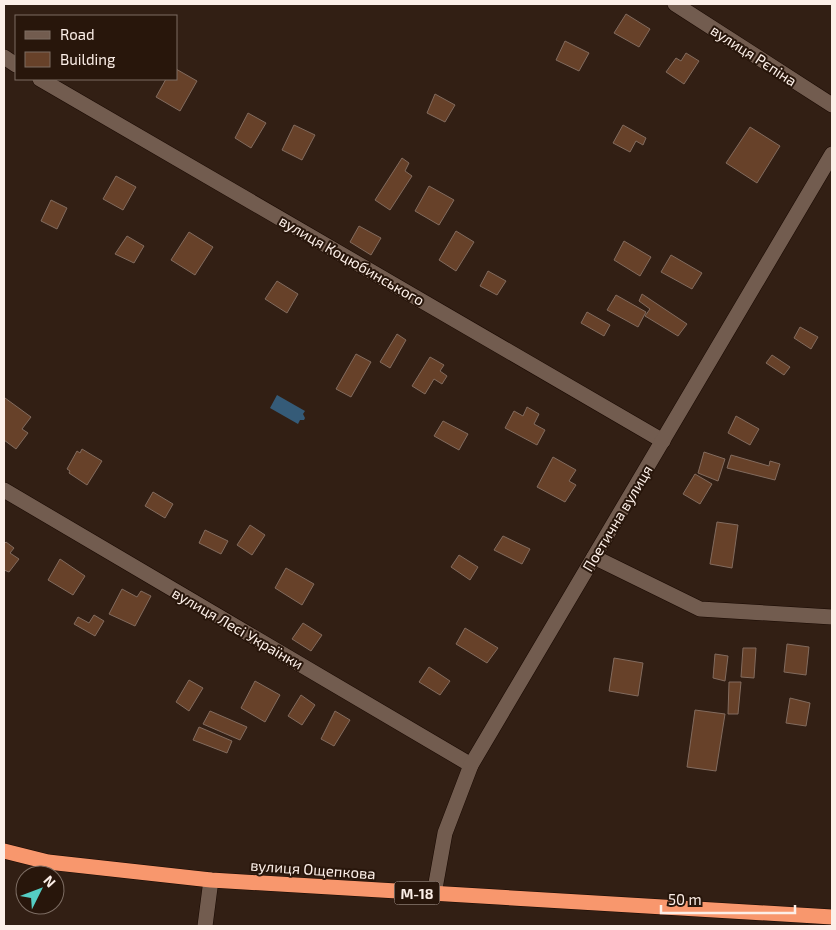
<svg xmlns="http://www.w3.org/2000/svg" width="836" height="930" font-family="'Exo 2',sans-serif">
	<style>
		.water { fill: #355b78 }
		.building { fill: #674129; stroke: #826b5e }
		.lines { fill: none; stroke-linecap: round; stroke-linejoin: round }
		.minor-casing { stroke: #190902; stroke-width: 16 }
		.highway-casing { stroke: #190902; stroke-width: 16 }
		.minor { stroke: #725c4f; stroke-width: 15 }
		.highway { stroke: #f8976d; stroke-width: 15 }
		.labels { text-anchor: middle; dominant-baseline: central; stroke-width: 4; stroke-linejoin: round; paint-order: stroke }
		.shield { fill: #28160b; stroke: #bcaea6; stroke-width: 1 }
		.shield-label { font-size: 14px; font-weight: bold; fill: #fcefe8 }
		.street-label { font-size: 15px; fill: #fcefe8; stroke: #28160b }
	</style>
	<rect width="100%" height="100%" fill="#321f14"/>
	<path class="water" d="M 277,395 L 305,411 L 303,414 L 305,418 L 304,420 L 300,420 L 298,424 L 270,408 Z"/>
	<g class="building">
		<path d="M 626,14 L 650,29 L 639,47 L 614,33 Z"/>
		<path d="M 565,41 L 589,53 L 579,71 L 556,60 Z"/>
		<path d="M 686,53 L 699,61 L 684,84 L 666,72 L 676,58 L 681,61 Z"/>
		<path d="M 176,69 L 197,81 L 180,111 L 156,97 L 166,79 L 176,79 Z"/>
		<path d="M 435,94 L 455,105 L 445,122 L 427,113 Z"/>
		<path d="M 248,113 L 266,123 L 251,148 L 235,138 Z"/>
		<path d="M 294,125 L 315,135 L 302,160 L 282,150 Z"/>
		<path d="M 623,125 L 646,138 L 643,145 L 636,141 L 630,152 L 613,143 Z"/>
		<path d="M 750,127 L 780,146 L 757,183 L 726,163 Z"/>
		<path d="M 402,158 L 409,163 L 405,171 L 412,176 L 390,210 L 375,200 Z"/>
		<path d="M 116,176 L 136,187 L 123,210 L 103,199 Z"/>
		<path d="M 429,186 L 454,200 L 439,225 L 415,211 Z"/>
		<path d="M 51,200 L 67,208 L 57,229 L 41,221 Z"/>
		<path d="M 359,226 L 381,238 L 371,255 L 350,242 Z"/>
		<path d="M 456,231 L 474,242 L 456,271 L 439,260 Z"/>
		<path d="M 189,232 L 213,247 L 195,275 L 171,260 Z"/>
		<path d="M 127,236 L 144,246 L 134,263 L 115,254 Z"/>
		<path d="M 624,241 L 651,257 L 640,276 L 614,260 Z"/>
		<path d="M 671,255 L 702,273 L 692,289 L 661,272 Z"/>
		<path d="M 488,271 L 506,281 L 497,295 L 480,286 Z"/>
		<path d="M 277,281 L 298,294 L 287,313 L 265,299 Z"/>
		<path d="M 642,294 L 687,324 L 678,336 L 645,316 L 650,309 L 639,301 Z"/>
		<path d="M 616,295 L 646,312 L 638,327 L 607,310 Z"/>
		<path d="M 587,312 L 610,325 L 604,336 L 581,323 Z"/>
		<path d="M 800,327 L 818,337 L 811,349 L 794,338 Z"/>
		<path d="M 397,334 L 406,340 L 390,368 L 380,362 Z"/>
		<path d="M 356,354 L 371,362 L 351,397 L 336,389 Z"/>
		<path d="M 772,355 L 790,367 L 784,375 L 766,363 Z"/>
		<path d="M 430,357 L 444,365 L 440,371 L 447,376 L 442,384 L 434,379 L 425,394 L 412,386 Z"/>
		<path d="M 5,398 L 31,417 L 22,429 L 28,433 L 16,449 L 4,440 L 4,400 Z"/>
		<path d="M 527,407 L 539,414 L 534,424 L 545,430 L 537,445 L 505,428 L 514,411 L 523,416 Z"/>
		<path d="M 736,416 L 759,429 L 750,445 L 728,433 Z"/>
		<path d="M 443,421 L 468,434 L 459,450 L 434,436 Z"/>
		<path d="M 82,449 L 102,461 L 87,485 L 69,473 L 70,471 L 67,469 L 77,451 L 80,453 Z"/>
		<path d="M 704,452 L 725,459 L 718,481 L 698,473 Z"/>
		<path d="M 731,455 L 769,466 L 770,461 L 780,464 L 775,480 L 727,468 Z"/>
		<path d="M 553,457 L 576,470 L 569,481 L 576,485 L 565,502 L 537,487 Z"/>
		<path d="M 695,474 L 712,484 L 700,504 L 683,494 Z"/>
		<path d="M 153,492 L 173,504 L 165,518 L 145,506 Z"/>
		<path d="M 717,522 L 738,525 L 732,568 L 710,564 Z"/>
		<path d="M 250,525 L 265,535 L 252,555 L 237,545 Z"/>
		<path d="M 205,530 L 228,541 L 221,554 L 199,543 Z"/>
		<path d="M 503,536 L 530,549 L 522,564 L 494,550 Z"/>
		<path d="M 6,542 L 14,548 L 10,553 L 19,559 L 9,572 L 4,570 L 4,544 Z"/>
		<path d="M 459,555 L 478,567 L 470,580 L 451,567 Z"/>
		<path d="M 60,559 L 85,576 L 73,595 L 48,580 Z"/>
		<path d="M 286,568 L 314,584 L 302,605 L 275,588 Z"/>
		<path d="M 122,589 L 137,597 L 141,591 L 151,596 L 135,626 L 109,614 Z"/>
		<path d="M 94,615 L 104,621 L 95,636 L 74,624 L 78,617 L 89,623 Z"/>
		<path d="M 303,623 L 322,635 L 311,651 L 292,639 Z"/>
		<path d="M 465,628 L 498,648 L 487,663 L 456,644 Z"/>
		<path d="M 787,644 L 809,647 L 806,675 L 784,672 Z"/>
		<path d="M 743,648 L 756,648 L 754,678 L 741,677 Z"/>
		<path d="M 715,654 L 728,656 L 725,681 L 713,678 Z"/>
		<path d="M 614,658 L 643,663 L 638,696 L 609,691 Z"/>
		<path d="M 429,667 L 450,681 L 440,695 L 419,682 Z"/>
		<path d="M 189,680 L 203,688 L 189,711 L 176,702 Z"/>
		<path d="M 255,681 L 280,695 L 265,722 L 241,708 Z"/>
		<path d="M 729,682 L 741,682 L 738,714 L 728,714 Z"/>
		<path d="M 301,695 L 315,705 L 302,725 L 288,716 Z"/>
		<path d="M 790,698 L 810,703 L 806,726 L 786,723 Z"/>
		<path d="M 695,710 L 725,714 L 716,771 L 687,767 Z"/>
		<path d="M 210,711 L 247,727 L 240,740 L 203,724 Z"/>
		<path d="M 335,711 L 350,720 L 334,746 L 321,739 Z"/>
		<path d="M 199,727 L 232,741 L 227,753 L 193,740 Z"/>
	</g>
	<g class="lines">
		<defs>
			<g id="minor">
				<path d="M 675,4 L 832,105"/>
				<path d="M 4,57 L 16,65"/>
				<path d="M 40,79 L 663,441"/>
				<path d="M 4,490 L 471,765"/>
				<path d="M 594,557 L 700,609 L 832,617"/>
				<path d="M 434,894 L 445,833 L 471,765 L 832,154"/>
				<path d="M 205,926 L 211,880"/>
			</g>
			<path id="highway" d="M 4,851 L 48,862 L 211,880 L 832,917"/>
		</defs>
		<use href="#minor" class="minor-casing"/>
		<use href="#highway" class="highway-casing"/>
		<use href="#minor" class="minor"/>
		<use href="#highway" class="highway"/>
	</g>
	<g class="labels">
		<rect class="shield" x="394.5" y="881.5" width="45" height="23" rx="4"/>
		<g class="shield-label">
			<text x="417" y="893">М-18</text>
		</g>
		<g class="street-label">
			<text transform="translate(754 55) rotate(33)">вулиця Рєпіна</text>
			<text transform="translate(352 260) rotate(30)">вулиця Коцюбинського</text>
			<text transform="translate(617 518) rotate(-59)">Поетична вулиця</text>
			<text transform="translate(238 628) rotate(30)">вулиця Лесі Українки</text>
			<text transform="translate(313 869) rotate(4)">вулиця Ощепкова</text>
		</g>
	</g>
	<rect width="836" height="930" fill="none" stroke="#fcefe8" stroke-width="10"/>
	<rect x="15" y="15" width="162" height="65" fill="#28160b" stroke="#7d6d63"/>
	<rect x="25" y="31" width="25" height="8" fill="#725c4f" stroke="#7d6d63"/>
	<text x="60" y="40" font-size="15" fill="#fcefe8">Road</text>
	<rect x="25" y="52" width="25" height="15" fill="#674129" stroke="#7d6d63"/>
	<text x="60" y="65" font-size="15" fill="#fcefe8">Building</text>
	<g transform="translate(40 890) rotate(48)"><circle r="24" fill="#28160b" stroke="#7d6d63"/>
	<path d="M0-4L9 19L0 12L-9 19Z" fill="#55cec4"/>
	<text y="-8" font-size="14" font-weight="bold" text-anchor="middle" fill="#fcefe8">N</text>
	</g>
	<path d="M661 905v8h134v-8" fill="none" stroke="#fcefe8" stroke-width="2.5"/>
	<text x="668" y="905" font-size="15" fill="#fcefe8" stroke="#28160b" stroke-width="4" paint-order="stroke">50 m</text>
</svg>
